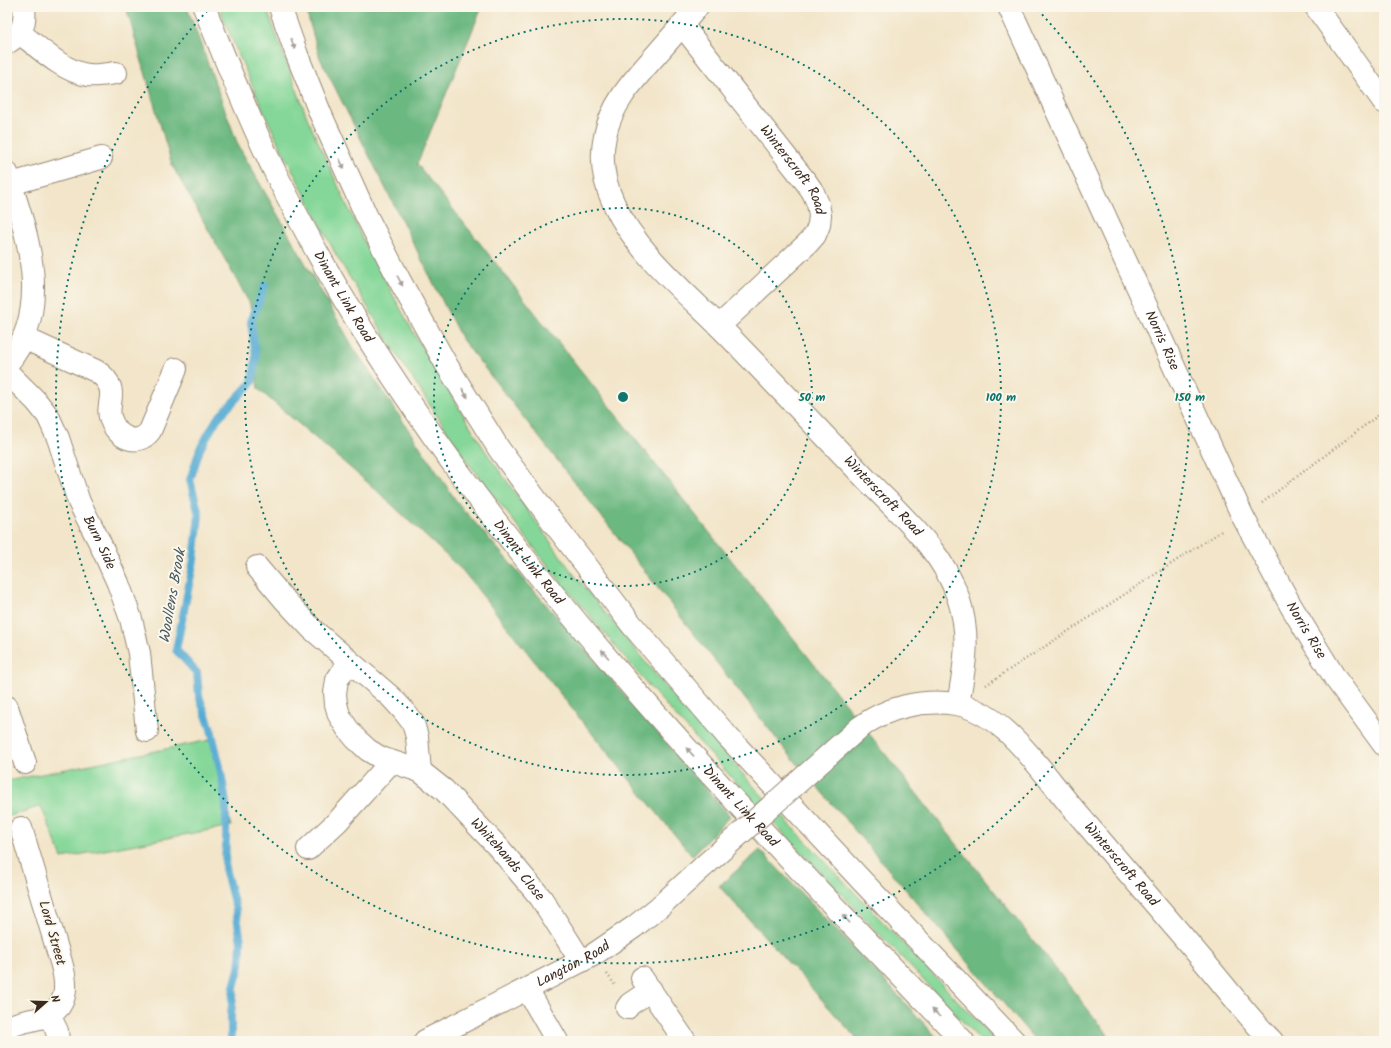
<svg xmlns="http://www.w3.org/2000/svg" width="1391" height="1048" font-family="Kalam,sans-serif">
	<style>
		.green { fill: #85d799; stroke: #60805c }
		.forest { fill: #6cb881; stroke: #547150 }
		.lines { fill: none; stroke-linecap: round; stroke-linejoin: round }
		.stream { stroke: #57acd3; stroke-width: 8 }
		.minor-casing { stroke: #968874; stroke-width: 24 }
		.major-casing { stroke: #968874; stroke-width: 24 }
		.path { stroke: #968874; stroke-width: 2.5; stroke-dasharray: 1 3; stroke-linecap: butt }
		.minor { stroke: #fff; stroke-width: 22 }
		.major { stroke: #fff; stroke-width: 22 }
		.minor-bridge-casing { stroke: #968874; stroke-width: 24; stroke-linecap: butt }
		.minor-bridge { stroke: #fff; stroke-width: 22 }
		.oneway { fill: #a79f9a }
		.ring { fill: none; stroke: #0f766e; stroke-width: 2; stroke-dasharray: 2 4 }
		.labels { text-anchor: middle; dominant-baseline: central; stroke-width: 4; stroke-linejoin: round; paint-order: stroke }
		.street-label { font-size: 14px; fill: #3b2a1e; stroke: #fbf7ec }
		.water-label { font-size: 15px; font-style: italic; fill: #45585d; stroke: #fbf7ec }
		.centre { fill: #0f766e; stroke: #fbf7ec; stroke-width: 2 }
		.ring-label { font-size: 12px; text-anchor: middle; font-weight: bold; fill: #0f766e; stroke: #fbf7ec; stroke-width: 4; stroke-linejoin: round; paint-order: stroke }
	</style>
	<rect width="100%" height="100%" fill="#fbf7ec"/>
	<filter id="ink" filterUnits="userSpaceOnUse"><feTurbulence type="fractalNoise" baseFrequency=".025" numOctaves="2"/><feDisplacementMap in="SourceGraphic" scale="8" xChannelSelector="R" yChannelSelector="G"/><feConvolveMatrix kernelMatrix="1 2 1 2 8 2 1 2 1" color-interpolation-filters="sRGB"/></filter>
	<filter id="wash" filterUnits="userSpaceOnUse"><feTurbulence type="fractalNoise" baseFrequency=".012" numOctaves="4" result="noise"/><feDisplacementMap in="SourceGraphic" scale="16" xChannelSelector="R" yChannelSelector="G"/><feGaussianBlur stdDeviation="0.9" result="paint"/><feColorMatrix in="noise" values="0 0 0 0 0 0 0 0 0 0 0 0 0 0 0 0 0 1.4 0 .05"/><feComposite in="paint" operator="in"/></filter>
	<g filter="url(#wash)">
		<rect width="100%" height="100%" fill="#f2e5c9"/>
		<g class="green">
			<path d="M 219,7 L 266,7 L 308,120 L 362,238 L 417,339 L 486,452 L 572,572 L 664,685 L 757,790 L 996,1041 L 981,1041 L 751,799 L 655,693 L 561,582 L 469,464 L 395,352 L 335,253 L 276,138 L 236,49 Z"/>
			<path d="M 210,740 L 231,826 L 62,858 L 41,806 L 7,817 L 7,781 Z"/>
		</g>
		<g class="forest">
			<path d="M 126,7 L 187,7 L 238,145 L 353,347 L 457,502 L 730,816 L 692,856 L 573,710 L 463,571 L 374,488 L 258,389 L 250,304 L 172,165 Z"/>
			<path d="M 305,7 L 482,7 L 417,164 L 1113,1041 L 1036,1041 L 783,747 L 461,338 L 320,58 Z"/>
			<path d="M 760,850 L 884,980 L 940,1041 L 859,1041 L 719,886 Z"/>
		</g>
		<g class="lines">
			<path class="stream" d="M 231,1041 L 231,1014 L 234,987 L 240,965 L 241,942 L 236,910 L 225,868 L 226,838 L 226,803 L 221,772 L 211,729 L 199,696 L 197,673 L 176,650 L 194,560 L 199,515 L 190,480 L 200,449 L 217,419 L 252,382 L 256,357 L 251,322 L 265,285"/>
		</g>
	</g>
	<g filter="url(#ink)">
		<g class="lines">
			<defs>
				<g id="minor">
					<path id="s1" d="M 697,7 C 683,24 669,40 655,56 C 634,80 611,104 605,136 C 600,159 604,183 614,204 C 637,253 683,290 721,328 C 770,378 817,428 865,478 C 899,514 942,549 958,597 C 971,636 965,665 958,704"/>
					<path id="s2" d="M 1009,7 L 1243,517 L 1291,606 L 1335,678 L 1384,745"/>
					<path d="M 1316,7 L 1384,102"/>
					<path id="s3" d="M 682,25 L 806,182 L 813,192 L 818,204 L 820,215 L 819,225 L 815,235 L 808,243 L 719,326"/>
					<path d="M 20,33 C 38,47 64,72 88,75 C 97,76 107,74 116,73"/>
					<path d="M 7,43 C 22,34 26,24 24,7"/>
					<path d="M 7,173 C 27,233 54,309 7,364"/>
					<path d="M 11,184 L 101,158"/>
					<path d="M 24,338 L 96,371 C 103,375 107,379 110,387 C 114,398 106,409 111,420 C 117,437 137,448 150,431 L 176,369"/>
					<path id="s4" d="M 7,372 L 36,401 L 48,416 L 58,438 L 79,502 L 99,541 L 118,583 L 131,619 L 139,653 L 147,731"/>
					<path d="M 257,567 L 284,599 L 312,629 L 391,697 L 403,710 L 413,723 L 417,737 L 420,771"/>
					<path id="s5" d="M 349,662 L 337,680 L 335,693 L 336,704 L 339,715 L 347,728 L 356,739 L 368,750 L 381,758 L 420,771 L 444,790 L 499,848 L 541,898 L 581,961"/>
					<path d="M 7,707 L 25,763"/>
					<path id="s6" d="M 822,761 C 834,750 847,739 859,728 C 886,707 923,699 956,704 C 974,707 991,718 1005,730 C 1030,752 1049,780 1070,805 C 1114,856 1158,907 1201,958 C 1225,986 1247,1016 1272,1041"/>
					<path d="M 308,849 L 338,821 L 391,762"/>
					<path d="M 642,978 L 685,1041"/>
					<path d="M 527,989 L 557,1041"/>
					<path d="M 627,1008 L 630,1004 L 651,990"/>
					<path d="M 49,1015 L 57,1031 L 58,1041"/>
					<path d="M 7,1028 C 17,1022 29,1021 40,1018 C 69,1010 68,986 61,962 L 21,828"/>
					<path id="s7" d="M 425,1041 L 593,955 L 634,927 L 659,907 L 705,865"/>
				</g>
				<g id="major">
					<path id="s8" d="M 204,7 C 227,63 249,120 276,174 C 300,222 326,270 354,316 C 519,586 745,813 963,1041"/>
					<path d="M 280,7 L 297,55 L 321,115 L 366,215 L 400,281 L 446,364 L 499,449 L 549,517 L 632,625 L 728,737 L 863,882 L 1014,1041"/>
				</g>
			</defs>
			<use href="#minor" class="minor-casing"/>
			<use href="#major" class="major-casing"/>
			<g class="path">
				<path d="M 1262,503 L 1384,411"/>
				<path d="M 986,685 L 1223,530"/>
				<path d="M 607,974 L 615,985"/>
			</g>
			<use href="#minor" class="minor"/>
			<use href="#major" class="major"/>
			<defs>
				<path id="minor-bridge" d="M 705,865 L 822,761"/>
			</defs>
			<use href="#minor-bridge" class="minor-bridge-casing"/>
			<use href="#minor-bridge" class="minor-bridge"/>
		</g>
		<defs><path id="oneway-solid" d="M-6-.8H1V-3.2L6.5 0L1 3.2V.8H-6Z"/></defs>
		<g class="oneway">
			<use href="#oneway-solid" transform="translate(293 44) rotate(71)"/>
			<use href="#oneway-solid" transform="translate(342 164) rotate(65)"/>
			<use href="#oneway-solid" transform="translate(400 281) rotate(62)"/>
			<use href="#oneway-solid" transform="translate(465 393) rotate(58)"/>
			<use href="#oneway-solid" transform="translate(605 654) rotate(-131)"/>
			<use href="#oneway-solid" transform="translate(690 752) rotate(-133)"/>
			<use href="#oneway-solid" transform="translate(846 919) rotate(-134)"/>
			<use href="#oneway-solid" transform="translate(936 1013) rotate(-134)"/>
		</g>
	</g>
	<g class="ring">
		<circle cx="623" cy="397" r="189"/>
		<circle cx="623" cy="397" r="378"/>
		<path d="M1038 10A567 567 0 1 1 208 10"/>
	</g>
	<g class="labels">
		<g class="street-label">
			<text stroke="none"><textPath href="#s3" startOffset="183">Winterscroft Road</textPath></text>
			<text stroke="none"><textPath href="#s8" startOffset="322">Dinant Link Road</textPath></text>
			<text stroke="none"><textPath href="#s2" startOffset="367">Norris Rise</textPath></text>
			<text stroke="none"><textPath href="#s1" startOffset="628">Winterscroft Road</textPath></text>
			<text stroke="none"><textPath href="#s4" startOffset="197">Burn Side</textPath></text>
			<text stroke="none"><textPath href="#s8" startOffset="646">Dinant Link Road</textPath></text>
			<text stroke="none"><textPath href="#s2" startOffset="691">Norris Rise</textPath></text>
			<text stroke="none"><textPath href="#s8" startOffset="970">Dinant Link Road</textPath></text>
			<text stroke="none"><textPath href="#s5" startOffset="284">Whitehands Close</textPath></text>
			<text stroke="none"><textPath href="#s6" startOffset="386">Winterscroft Road</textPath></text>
			<text transform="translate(52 933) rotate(74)">Lord Street</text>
			<text stroke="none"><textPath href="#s7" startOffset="167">Langton Road</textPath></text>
		</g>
		<g class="water-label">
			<text transform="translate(173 596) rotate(-80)">Woollens Brook</text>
		</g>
	</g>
	<circle cx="623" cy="397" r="6" class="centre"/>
	<g class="ring-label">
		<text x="812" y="401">50 m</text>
		<text x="1001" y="401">100 m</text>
		<text x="1190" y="401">150 m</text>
	</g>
	<rect width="1391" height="1048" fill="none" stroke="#fbf7ec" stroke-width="24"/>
	<g transform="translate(46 1002) rotate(70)" stroke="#fbf7ec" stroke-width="3" paint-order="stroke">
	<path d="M0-3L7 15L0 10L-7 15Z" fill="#3b2a1e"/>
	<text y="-6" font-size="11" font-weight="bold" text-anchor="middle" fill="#3b2a1e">N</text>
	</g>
</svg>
